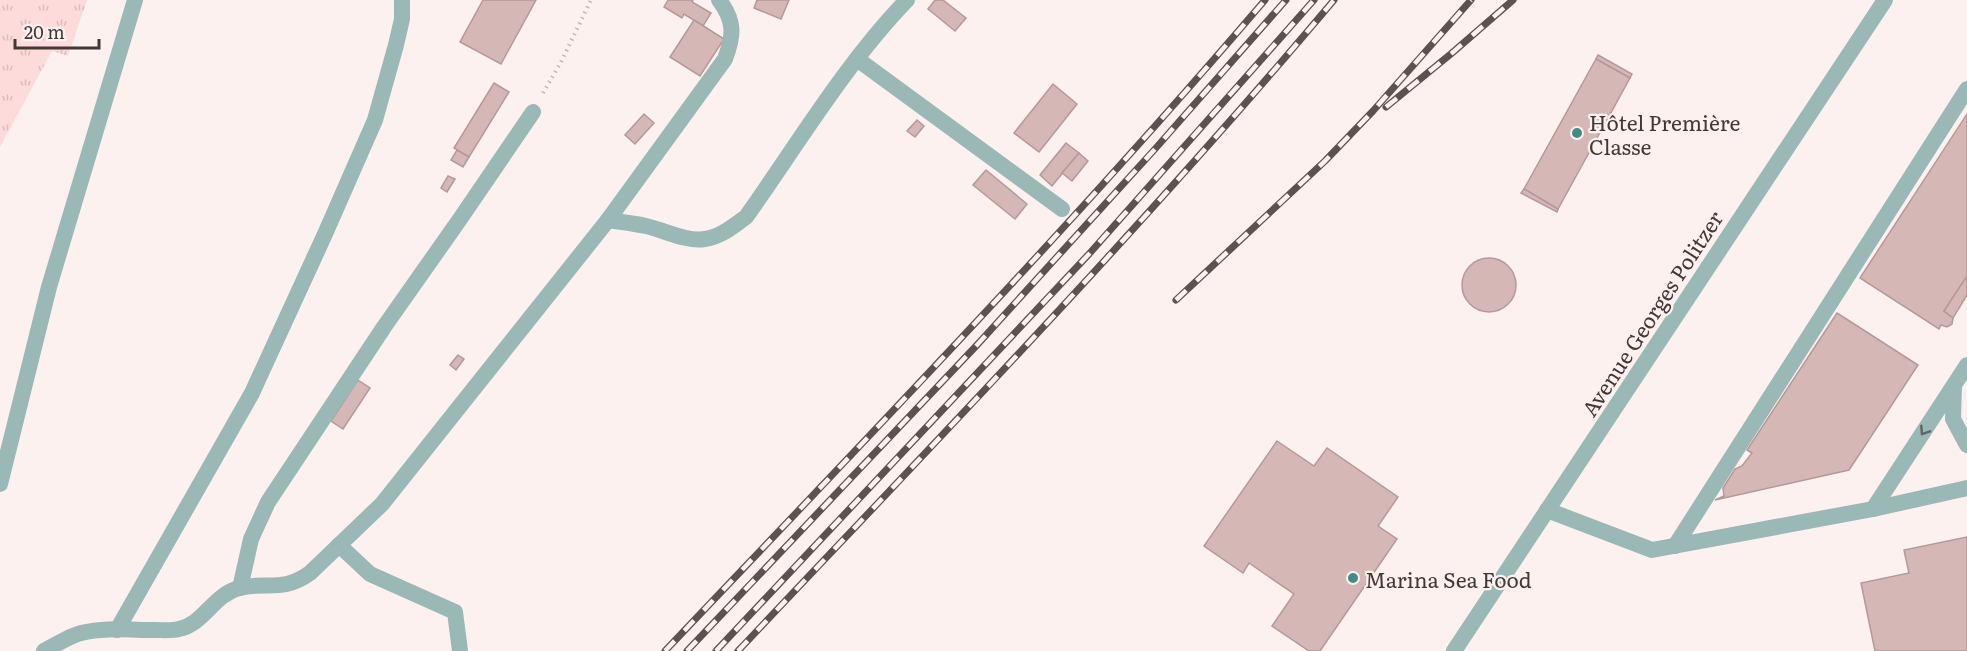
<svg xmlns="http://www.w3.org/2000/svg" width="1967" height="651" font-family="Literata,serif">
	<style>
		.grass { fill: url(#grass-tufts) }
		.building { fill: #d5b8b6; stroke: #b59897; stroke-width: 1.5 }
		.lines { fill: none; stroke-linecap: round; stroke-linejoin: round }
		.path { stroke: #c3b7b6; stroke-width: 4; stroke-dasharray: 1.5 4.5; stroke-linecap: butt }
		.service { stroke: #9ab8b5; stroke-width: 16 }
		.tertiary { stroke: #9ab8b5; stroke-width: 16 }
		.rail-casing { stroke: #5e5251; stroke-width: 7 }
		.rail { stroke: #fdf1f0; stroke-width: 4.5; stroke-dasharray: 14; stroke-linecap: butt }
		.oneway { stroke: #626563 }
		.poi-dot { fill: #438b87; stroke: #fdf1f0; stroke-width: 2 }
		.labels { text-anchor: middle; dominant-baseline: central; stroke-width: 4.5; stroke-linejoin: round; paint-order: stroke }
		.poi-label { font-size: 21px; fill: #443837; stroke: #fdf1f0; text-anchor: start }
		.street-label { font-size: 21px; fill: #443837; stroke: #fdf1f0 }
	</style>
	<defs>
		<pattern id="grass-tufts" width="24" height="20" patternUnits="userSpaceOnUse" patternTransform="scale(1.5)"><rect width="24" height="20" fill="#fddbda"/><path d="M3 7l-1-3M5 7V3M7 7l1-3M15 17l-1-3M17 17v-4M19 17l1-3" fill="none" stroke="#dabdbc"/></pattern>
	</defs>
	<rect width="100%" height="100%" fill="#fdf1f0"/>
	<path class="grass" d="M 0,0 L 87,0 L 68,56 L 52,51 L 0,147 Z"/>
	<g class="building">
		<path d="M 483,0 L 536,0 L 501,64 L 460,42 Z"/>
		<path d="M 668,0 L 693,0 L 692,2 L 711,13 L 703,26 L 684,14 L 682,18 L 664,7 Z"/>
		<path d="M 757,0 L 789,0 L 781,19 L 754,8 Z"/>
		<path d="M 935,0 L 943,0 L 966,18 L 955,31 L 928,9 Z"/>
		<path d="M 694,20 L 724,39 L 700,76 L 670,57 Z"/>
		<path d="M 1598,55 L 1632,74 L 1630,78 L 1596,59 Z"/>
		<path d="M 1596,59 L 1630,78 L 1558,209 L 1524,189 Z"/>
		<path d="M 494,83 L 509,92 L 469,157 L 454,148 Z"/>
		<path d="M 1053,84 L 1077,104 L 1039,152 L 1014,133 Z"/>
		<path d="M 644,114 L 654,123 L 635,144 L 625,135 Z"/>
		<path d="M 1967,114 L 1967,276 L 1944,311 L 1953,318 L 1952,324 L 1947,327 L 1941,325 L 1939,329 L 1860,278 Z"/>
		<path d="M 917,120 L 924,126 L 915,137 L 907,131 Z"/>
		<path d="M 1066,143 L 1079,153 L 1052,186 L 1040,175 Z"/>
		<path d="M 457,150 L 469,157 L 463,167 L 451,160 Z"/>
		<path d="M 1079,153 L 1088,161 L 1072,181 L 1062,173 Z"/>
		<path d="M 986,170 L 1027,204 L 1015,219 L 973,185 Z"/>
		<path d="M 448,176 L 455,179 L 447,192 L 441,188 Z"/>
		<path d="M 1524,189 L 1558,209 L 1557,212 L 1521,193 Z"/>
		<circle cx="1489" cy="285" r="27"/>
		<path d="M 1967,276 L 1967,295 L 1953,318 L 1944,311 Z"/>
		<path d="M 1837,313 L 1918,365 L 1849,470 L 1715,500 L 1724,496 L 1723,488 L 1735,469 L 1742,466 L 1752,453 L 1747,450 Z"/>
		<path d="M 458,355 L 464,359 L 456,370 L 450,365 Z"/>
		<path d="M 358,380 L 370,388 L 343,429 L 331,421 Z"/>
		<path d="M 1277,441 L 1314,466 L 1327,448 L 1398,497 L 1378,526 L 1397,539 L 1320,651 L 1309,651 L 1272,626 L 1294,594 L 1249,563 L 1243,573 L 1204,546 Z"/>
		<path d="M 1967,537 L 1967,651 L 1875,651 L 1861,583 L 1909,573 L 1904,550 Z"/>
	</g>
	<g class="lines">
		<path class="path" d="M 543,93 L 561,62 L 591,0"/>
		<g class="service">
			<path d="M 857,59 L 1062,209"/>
			<path d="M 608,220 C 621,222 633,223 646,226 C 664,230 686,242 705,239 C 721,237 733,226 746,217 C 797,145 846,63 907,0"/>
			<path d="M 1954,386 L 1953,419 L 1967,445"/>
			<path d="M 0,484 L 49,287 L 135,0"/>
			<path d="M 1873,509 L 1967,365"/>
			<path d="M 1547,510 L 1652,550 L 1873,509 L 1967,488"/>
			<path d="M 339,545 L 370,574 L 455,612 L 460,651"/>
			<path d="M 1675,546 L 1967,89"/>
			<path d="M 240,588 L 251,539 L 268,502 L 384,327 L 460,219 L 533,112"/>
			<path d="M 117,630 L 252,393 L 325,234 L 375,120 L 396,45 L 402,19 L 402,0"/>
			<path d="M 44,651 C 56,645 69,636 81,633 C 105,627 131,630 155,630 C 163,630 171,631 179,629 C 204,624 213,595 239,588 C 267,581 282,593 310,573 L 382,504 L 608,220 L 725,59 C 734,35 735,21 719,0"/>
		</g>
		<path class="tertiary" d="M 1454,651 L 1885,0"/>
		<defs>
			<g id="rail">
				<path d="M 1386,107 L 1452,53 L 1513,0"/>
				<path d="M 1176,300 L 1325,161 L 1373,111 L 1471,0"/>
				<path d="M 665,651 C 868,437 1073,225 1265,0"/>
				<path d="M 687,651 L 977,345 L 1155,149 L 1286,0"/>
				<path d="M 716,651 L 1089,254 L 1314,0"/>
				<path d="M 738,651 C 940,437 1145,225 1334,0"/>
			</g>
		</defs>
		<use href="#rail" class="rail-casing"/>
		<use href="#rail" class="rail"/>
	</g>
	<defs><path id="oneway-chevron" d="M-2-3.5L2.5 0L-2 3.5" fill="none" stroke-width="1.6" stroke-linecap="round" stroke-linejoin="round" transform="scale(1.5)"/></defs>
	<use class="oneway" href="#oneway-chevron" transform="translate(1924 431) rotate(123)"/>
	<g class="poi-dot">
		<circle cx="1577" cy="133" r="6"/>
		<circle cx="1353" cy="578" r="6"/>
	</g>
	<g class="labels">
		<g class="poi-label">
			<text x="1589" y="121">Hôtel Première<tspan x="1589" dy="24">Classe</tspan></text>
			<text x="1365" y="578">Marina Sea Food</text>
		</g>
		<g class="street-label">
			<text transform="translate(1651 313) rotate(-57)">Avenue Georges Politzer</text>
		</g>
	</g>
	<path d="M15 39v9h84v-9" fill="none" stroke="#443837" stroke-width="3"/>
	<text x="24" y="39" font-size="18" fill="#443837" stroke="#fdf1f0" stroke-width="4.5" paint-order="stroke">20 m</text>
</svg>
